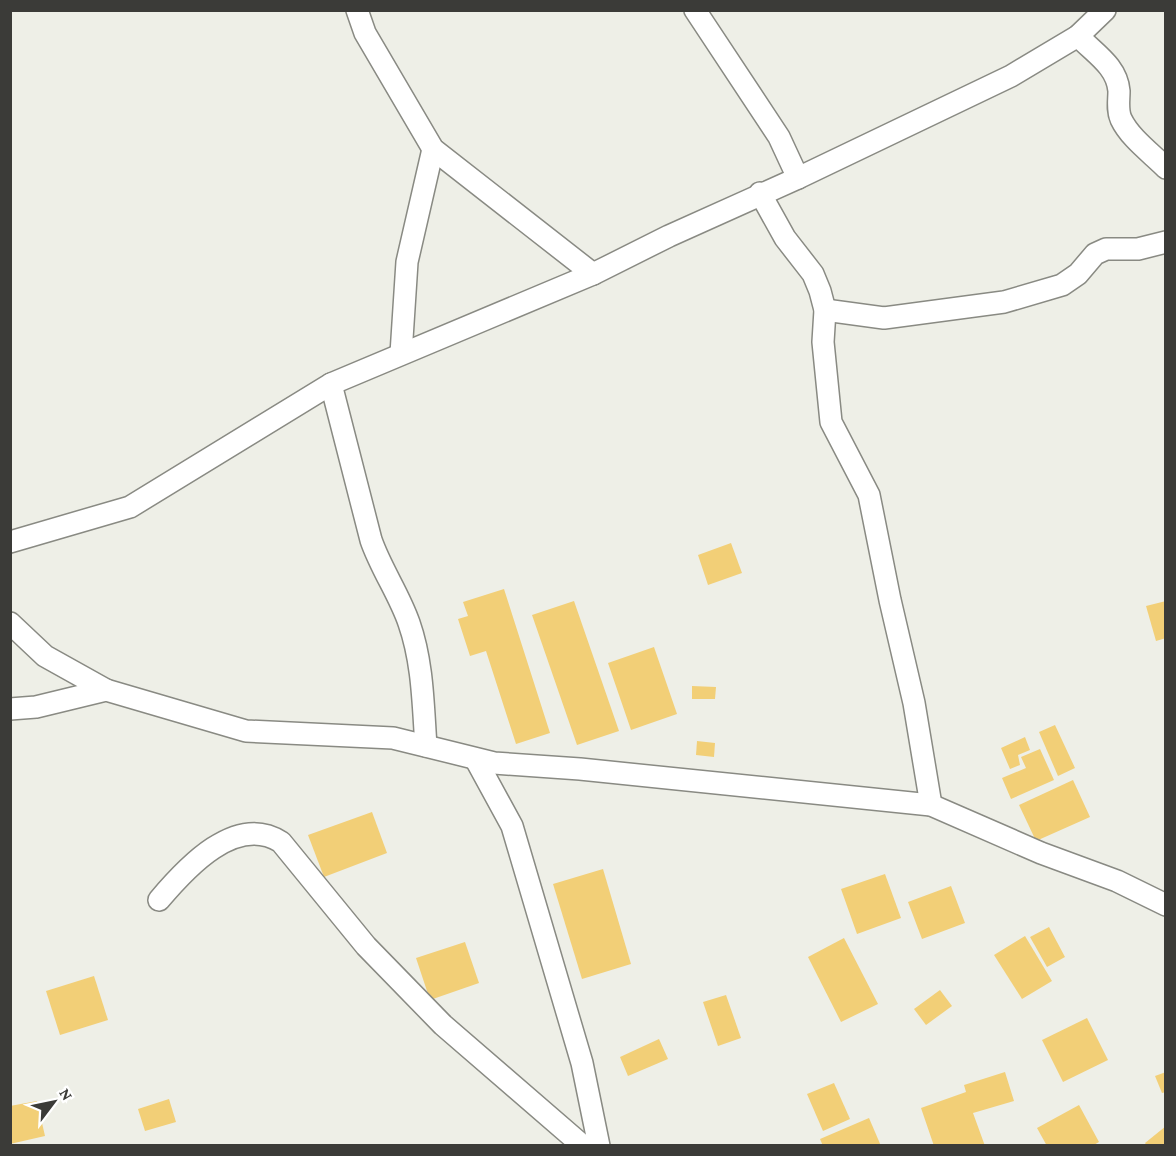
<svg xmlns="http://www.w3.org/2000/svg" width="1176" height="1156" font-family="'Crimson Pro',serif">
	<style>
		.building { fill: #f2cf77 }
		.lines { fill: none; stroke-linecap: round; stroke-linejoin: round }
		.minor-casing { stroke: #898a83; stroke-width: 24 }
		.minor { stroke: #fff; stroke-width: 21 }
	</style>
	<rect width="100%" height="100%" fill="#eeefe7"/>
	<g class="building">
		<path d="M 731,543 L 742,573 L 708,585 L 698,555 Z"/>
		<path d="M 504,589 L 550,733 L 516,744 L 486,651 L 470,656 L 458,619 L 468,616 L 463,602 Z"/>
		<path d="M 574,601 L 619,731 L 577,745 L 532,615 Z"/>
		<path d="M 1166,601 L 1166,638 L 1156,641 L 1146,606 Z"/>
		<path d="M 654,647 L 677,714 L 631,730 L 608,663 Z"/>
		<path d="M 692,686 L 716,687 L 715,699 L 692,699 Z"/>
		<path d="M 1055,725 L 1075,768 L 1058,776 L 1039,732 Z"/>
		<path d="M 1025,737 L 1030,750 L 1018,755 L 1020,765 L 1010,769 L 1001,748 Z"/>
		<path d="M 697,741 L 715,743 L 714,757 L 696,755 Z"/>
		<path d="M 1040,749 L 1054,780 L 1011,799 L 1002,778 L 1026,768 L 1021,757 Z"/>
		<path d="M 1073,780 L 1090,817 L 1036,841 L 1019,805 Z"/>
		<path d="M 372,812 L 387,853 L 324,877 L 308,835 Z"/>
		<path d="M 603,869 L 631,964 L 582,979 L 553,884 Z"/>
		<path d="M 885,874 L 901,918 L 857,934 L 841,889 Z"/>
		<path d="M 951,886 L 965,923 L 922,939 L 908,902 Z"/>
		<path d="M 1049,927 L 1065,957 L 1047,967 L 1030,937 Z"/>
		<path d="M 1025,936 L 1052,981 L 1022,999 L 994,955 Z"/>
		<path d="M 844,938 L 878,1004 L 841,1022 L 808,957 Z"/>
		<path d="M 465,942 L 479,983 L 430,1000 L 416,958 Z"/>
		<path d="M 94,976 L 108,1020 L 60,1035 L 46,991 Z"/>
		<path d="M 940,990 L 952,1006 L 926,1025 L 914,1009 Z"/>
		<path d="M 726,995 L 741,1038 L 718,1046 L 703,1002 Z"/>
		<path d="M 1087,1018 L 1108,1060 L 1063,1082 L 1042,1040 Z"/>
		<path d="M 659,1039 L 668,1059 L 628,1076 L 620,1057 Z"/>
		<path d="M 1005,1072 L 1014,1101 L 973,1113 L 985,1146 L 934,1146 L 921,1108 L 966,1092 L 964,1085 Z"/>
		<path d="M 1166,1072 L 1166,1092 L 1162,1093 L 1155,1076 Z"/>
		<path d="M 834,1083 L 850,1119 L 823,1131 L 807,1094 Z"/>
		<path d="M 169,1099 L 176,1122 L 145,1131 L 138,1109 Z"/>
		<path d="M 37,1101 L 45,1136 L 10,1144 L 10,1106 Z"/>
		<path d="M 1079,1105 L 1099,1142 L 1092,1146 L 1047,1146 L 1037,1128 Z"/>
		<path d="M 869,1118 L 881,1146 L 823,1146 L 820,1139 Z"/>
		<path d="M 1166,1126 L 1166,1146 L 1147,1146 L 1145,1143 Z"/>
	</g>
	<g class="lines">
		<defs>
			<g id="minor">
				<path d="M 357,10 L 365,33 L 433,149 L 593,274"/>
				<path d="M 695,10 L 779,137 L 798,178"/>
				<path d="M 1078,36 C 1094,53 1117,66 1119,91 C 1119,101 1117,110 1121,119 C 1130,138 1151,153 1166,168"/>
				<path d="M 760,193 L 785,238 L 813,274 L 820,291 L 825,310 L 823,342 L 831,422 L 869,495 L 890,600 L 914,703 L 931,805"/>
				<path d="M 825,310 L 884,318 L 1004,302 L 1062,285 L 1078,274 L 1095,254 L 1106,249 L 1138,249 L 1166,242"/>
				<path d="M 401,354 L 407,262 L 433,149"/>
				<path d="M 331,384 L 371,540 C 381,569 399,594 409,623 C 423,663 423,705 426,746"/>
				<path d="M 10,542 L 130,507 L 331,384 L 593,274 L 669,236 L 798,178 L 1011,76 L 1078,36 L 1105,10"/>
				<path d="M 10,623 L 45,656 L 106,690"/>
				<path d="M 10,709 L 36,707 L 106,690 L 246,731 L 393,738 L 494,763 L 580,769 L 931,805 L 1041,853 L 1117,881 L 1166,905"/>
				<path d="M 476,760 L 512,826 L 582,1063 L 599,1146"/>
				<path d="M 159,900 C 186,868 236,813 281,842 L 366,946 L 443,1025 L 583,1146"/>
			</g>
		</defs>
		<use href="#minor" class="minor-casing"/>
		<use href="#minor" class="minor"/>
	</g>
	<rect width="1176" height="1156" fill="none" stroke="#3b3b38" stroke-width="24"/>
	<g transform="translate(54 1102) rotate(58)" stroke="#ffffff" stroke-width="4.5" paint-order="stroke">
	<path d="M0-4.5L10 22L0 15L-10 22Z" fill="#3b3b38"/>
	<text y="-9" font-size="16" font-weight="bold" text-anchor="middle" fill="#3b3b38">N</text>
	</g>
</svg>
